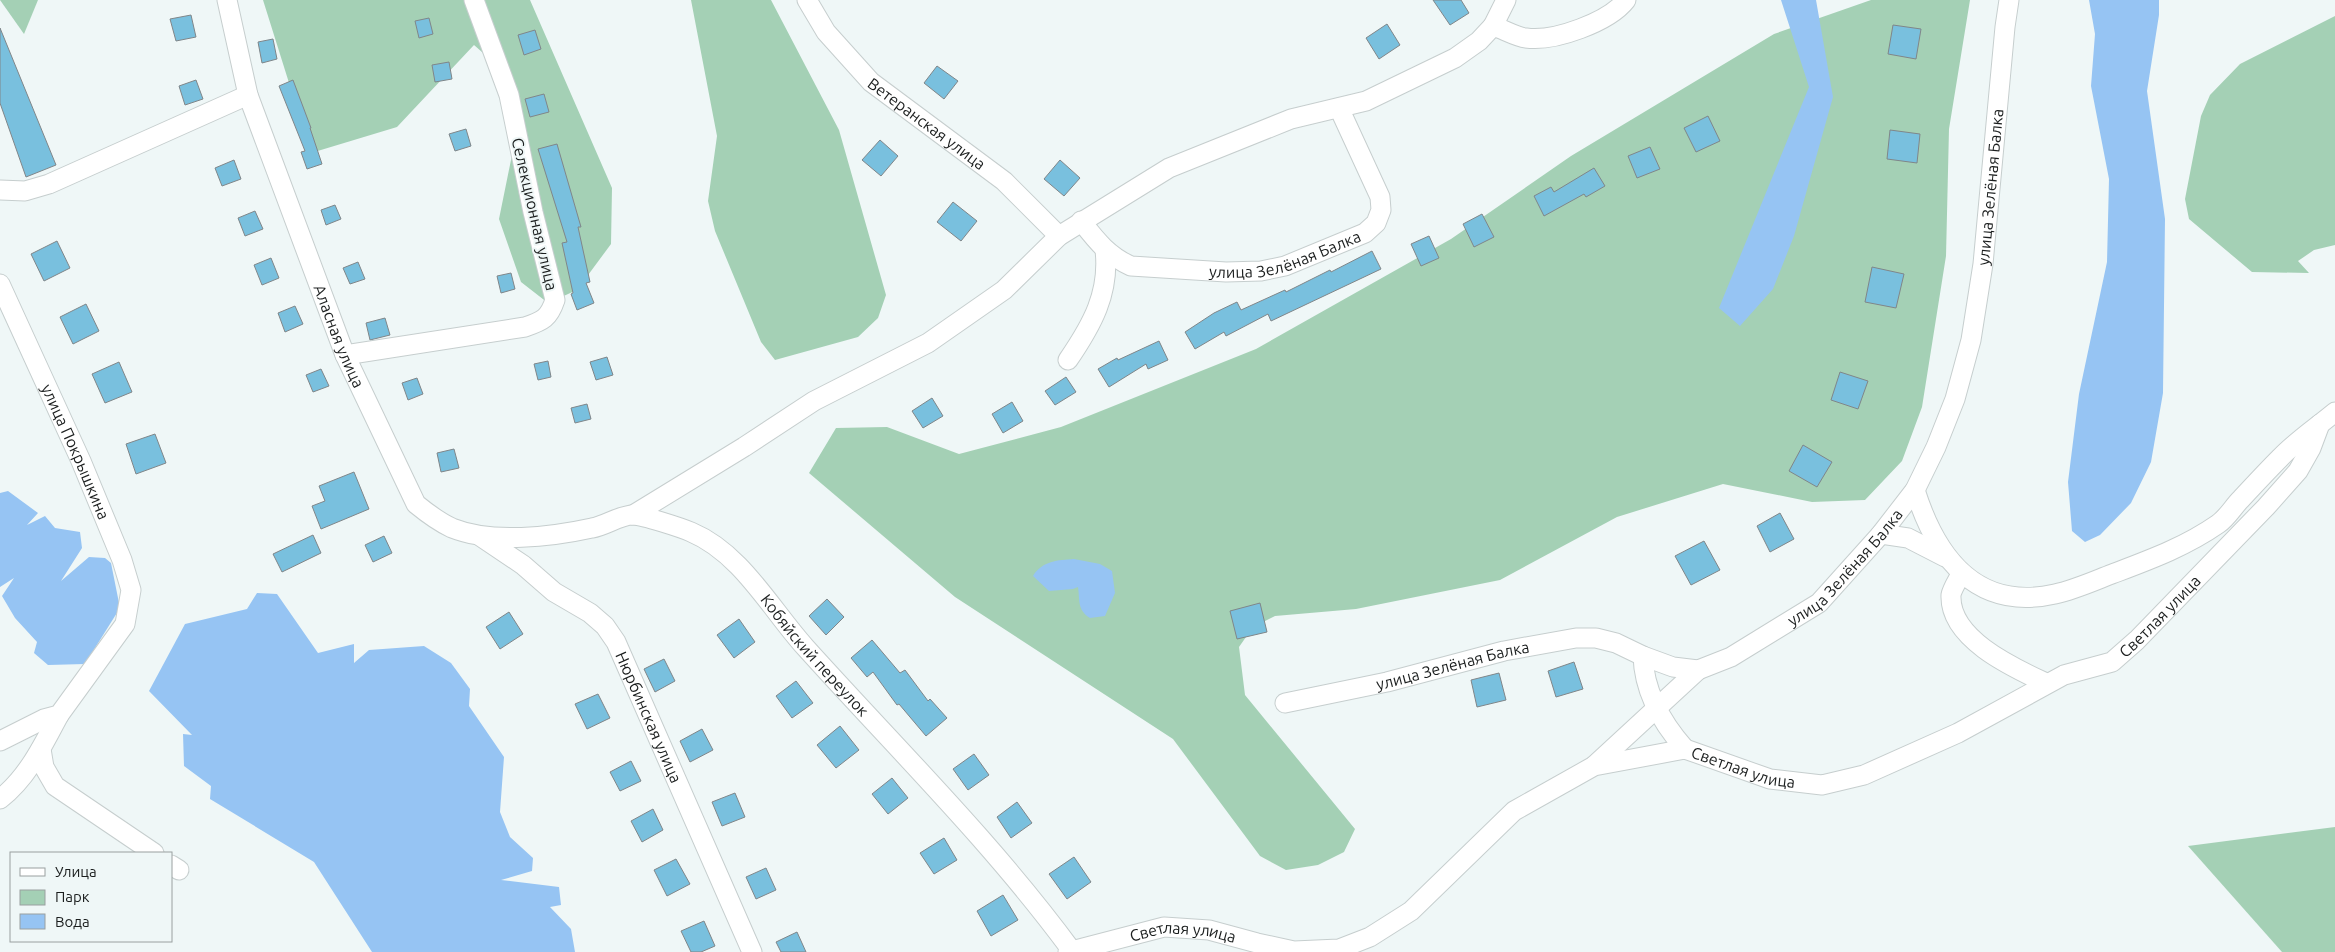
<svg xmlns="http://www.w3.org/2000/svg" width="2335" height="952" font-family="Ubuntu,sans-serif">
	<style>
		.green { fill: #a4d0b5 }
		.water { fill: #96c4f3 }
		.building { fill: #79c0de; stroke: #808689 }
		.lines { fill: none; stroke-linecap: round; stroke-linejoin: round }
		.minor-casing { stroke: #c6cece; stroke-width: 21 }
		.minor { stroke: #fff; stroke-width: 19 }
		.labels { text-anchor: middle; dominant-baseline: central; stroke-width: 4; stroke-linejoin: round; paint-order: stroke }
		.street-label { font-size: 16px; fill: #1b1e1e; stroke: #eff7f7 }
	</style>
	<rect width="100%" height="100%" fill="#eff7f7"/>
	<g class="green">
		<path d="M 0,0 L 38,0 L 24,34 Z"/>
		<path d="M 263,0 L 530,0 L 612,188 L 611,244 L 577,290 L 548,303 L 521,282 L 499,219 L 512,155 L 499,67 L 474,45 L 397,127 L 311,153 Z"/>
		<path d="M 691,0 L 771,0 L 839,130 L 886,295 L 878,318 L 858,337 L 775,360 L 761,342 L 715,231 L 708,201 L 717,136 Z"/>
		<path d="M 1871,0 L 1970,0 L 1949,129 L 1946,256 L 1922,407 L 1902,461 L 1865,500 L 1812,502 L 1723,484 L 1617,517 L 1500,580 L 1356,609 L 1275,616 L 1253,627 L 1239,647 L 1245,695 L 1355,829 L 1344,852 L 1318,865 L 1286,870 L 1260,856 L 1173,739 L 955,597 L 809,473 L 836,428 L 887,427 L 959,454 L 1061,427 L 1256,349 L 1451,239 L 1571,156 L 1774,34 Z"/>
		<path d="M 2335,16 L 2335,245 L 2314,250 L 2298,261 L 2309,273 L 2252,272 L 2189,219 L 2185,199 L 2201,116 L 2210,95 L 2240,64 Z"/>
		<path d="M 2335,827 L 2335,952 L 2282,952 L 2188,846 Z"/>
	</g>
	<g class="water">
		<path d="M 1781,0 L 1816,0 L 1833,97 L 1794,236 L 1773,289 L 1740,326 L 1719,308 L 1809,87 Z"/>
		<path d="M 2089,0 L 2159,0 L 2159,15 L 2147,91 L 2165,219 L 2163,393 L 2151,462 L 2131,503 L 2100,535 L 2085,542 L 2072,531 L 2068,482 L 2079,394 L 2107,262 L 2109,179 L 2091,86 L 2095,34 Z"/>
		<path d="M 8,491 L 38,513 L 27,525 L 45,516 L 55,528 L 80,532 L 82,548 L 61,581 L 89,557 L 105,558 L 111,563 L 120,608 L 85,664 L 48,665 L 34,653 L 37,642 L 15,618 L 2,596 L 14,578 L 0,587 L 0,493 Z"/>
		<path d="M 1074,559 L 1100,564 L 1112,571 L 1115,593 L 1105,616 L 1090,618 C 1077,610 1080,600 1078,587 L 1073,589 L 1049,591 L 1033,576 C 1042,561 1058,560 1074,559 Z"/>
		<path d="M 257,593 L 277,594 L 318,653 L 354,644 L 354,663 L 369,650 L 424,646 L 451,663 L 470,689 L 469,706 L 504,757 L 500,812 L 510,837 L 533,858 L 532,871 L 501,880 L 559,887 L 561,905 L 550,907 L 571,929 L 575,952 L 372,952 L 314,862 L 210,799 L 211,786 L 184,766 L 183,734 L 192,735 L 149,691 L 185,624 L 247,609 Z"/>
	</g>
	<g class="building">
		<path d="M 1433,0 L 1461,0 L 1469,13 L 1450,25 Z"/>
		<path d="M 191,15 L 196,37 L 176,41 L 170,19 Z"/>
		<path d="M 429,18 L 433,34 L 419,38 L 415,21 Z"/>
		<path d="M 1387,24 L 1400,45 L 1379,59 L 1366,38 Z"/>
		<path d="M 1893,25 L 1921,29 L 1916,59 L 1888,54 Z"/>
		<path d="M 0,28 L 56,165 L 26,177 L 0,103 Z"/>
		<path d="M 535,30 L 541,49 L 524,55 L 518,35 Z"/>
		<path d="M 273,39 L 277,59 L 262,63 L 258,42 Z"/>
		<path d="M 449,62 L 452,79 L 435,82 L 432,65 Z"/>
		<path d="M 937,66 L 958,81 L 944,99 L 924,83 Z"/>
		<path d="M 196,80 L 203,99 L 185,105 L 179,86 Z"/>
		<path d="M 293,80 L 311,128 L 310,128 L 322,164 L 307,169 L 301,152 L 305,151 L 279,86 Z"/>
		<path d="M 544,94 L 549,112 L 530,117 L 525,99 Z"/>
		<path d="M 1708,116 L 1720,141 L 1696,152 L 1684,128 Z"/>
		<path d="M 466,129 L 471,146 L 455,151 L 449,134 Z"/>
		<path d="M 1890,130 L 1920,134 L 1917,163 L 1887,159 Z"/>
		<path d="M 880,140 L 898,156 L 881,176 L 862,160 Z"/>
		<path d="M 557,144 L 581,227 L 578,227 L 590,282 L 586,283 L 594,303 L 577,310 L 571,294 L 573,293 L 562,243 L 567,242 L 538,149 Z"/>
		<path d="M 1650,147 L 1660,169 L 1637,178 L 1628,156 Z"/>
		<path d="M 234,160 L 241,179 L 222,186 L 215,168 Z"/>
		<path d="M 1060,160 L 1080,178 L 1064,196 L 1044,179 Z"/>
		<path d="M 1594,168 L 1605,186 L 1586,197 L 1584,194 L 1544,216 L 1534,196 L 1551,187 L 1554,192 Z"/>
		<path d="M 953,202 L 977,221 L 961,241 L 937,222 Z"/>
		<path d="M 335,205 L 341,219 L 326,225 L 321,210 Z"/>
		<path d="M 255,211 L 263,229 L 245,236 L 238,218 Z"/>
		<path d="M 1482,214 L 1494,237 L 1474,247 L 1463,224 Z"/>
		<path d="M 1429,236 L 1439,258 L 1421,266 L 1411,244 Z"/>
		<path d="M 57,241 L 70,268 L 44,281 L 31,254 Z"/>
		<path d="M 1372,251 L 1381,269 L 1271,321 L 1268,314 L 1226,336 L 1224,332 L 1195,349 L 1185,332 L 1214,313 L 1237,302 L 1241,310 L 1285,290 L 1286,292 L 1330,270 L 1331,272 Z"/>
		<path d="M 271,258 L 279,278 L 262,285 L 254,265 Z"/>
		<path d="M 358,262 L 365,279 L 350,284 L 343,268 Z"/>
		<path d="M 1872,267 L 1904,274 L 1896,308 L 1865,302 Z"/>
		<path d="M 511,273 L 515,289 L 501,293 L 497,276 Z"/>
		<path d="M 86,304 L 99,331 L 73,344 L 60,317 Z"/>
		<path d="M 295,306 L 303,324 L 285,332 L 278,313 Z"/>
		<path d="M 385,318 L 390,335 L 370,340 L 366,323 Z"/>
		<path d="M 1159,341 L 1168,360 L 1148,369 L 1146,364 L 1109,387 L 1098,369 L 1117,358 L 1118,360 Z"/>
		<path d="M 607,357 L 613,375 L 596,380 L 590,362 Z"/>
		<path d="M 548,361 L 551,377 L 538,380 L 534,364 Z"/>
		<path d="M 119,362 L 132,392 L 105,403 L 92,374 Z"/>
		<path d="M 321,369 L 329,386 L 313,392 L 306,375 Z"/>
		<path d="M 1840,372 L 1868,381 L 1858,409 L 1831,400 Z"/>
		<path d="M 1066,377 L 1076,392 L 1055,405 L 1045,391 Z"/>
		<path d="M 417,378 L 423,394 L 408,400 L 402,383 Z"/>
		<path d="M 932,398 L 943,416 L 923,428 L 912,411 Z"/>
		<path d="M 1012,402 L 1023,421 L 1003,433 L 992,414 Z"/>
		<path d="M 587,404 L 591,419 L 575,423 L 571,408 Z"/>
		<path d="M 155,434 L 166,463 L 136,474 L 126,444 Z"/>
		<path d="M 1803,445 L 1832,462 L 1817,487 L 1789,471 Z"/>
		<path d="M 454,449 L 459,468 L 441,472 L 437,453 Z"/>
		<path d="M 354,472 L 369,509 L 321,529 L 312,506 L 325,501 L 319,486 Z"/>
		<path d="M 1780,513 L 1794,539 L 1770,552 L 1757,526 Z"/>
		<path d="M 313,535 L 321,553 L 282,572 L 273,554 Z"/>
		<path d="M 384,536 L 392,553 L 373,562 L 365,545 Z"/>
		<path d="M 1704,541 L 1720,570 L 1691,585 L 1675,556 Z"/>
		<path d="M 827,599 L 844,617 L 826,635 L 809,616 Z"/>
		<path d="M 1260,603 L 1267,632 L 1237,639 L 1230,611 Z"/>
		<path d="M 509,612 L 523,634 L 500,649 L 486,627 Z"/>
		<path d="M 739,619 L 755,642 L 734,658 L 717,635 Z"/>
		<path d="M 872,640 L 900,673 L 905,670 L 928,701 L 930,699 L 947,718 L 926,736 L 899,704 L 897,705 L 873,672 L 867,677 L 851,658 Z"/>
		<path d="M 664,659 L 675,681 L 655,692 L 644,669 Z"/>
		<path d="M 1574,662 L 1583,689 L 1556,697 L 1548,671 Z"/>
		<path d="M 1499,673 L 1506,700 L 1477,707 L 1471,680 Z"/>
		<path d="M 796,681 L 813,703 L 792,718 L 776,696 Z"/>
		<path d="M 598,694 L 610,718 L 587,729 L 575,704 Z"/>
		<path d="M 840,726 L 859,750 L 836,768 L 817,745 Z"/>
		<path d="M 702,729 L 713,750 L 690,762 L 680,741 Z"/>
		<path d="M 974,754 L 989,775 L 968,790 L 953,769 Z"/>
		<path d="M 631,761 L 641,781 L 620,791 L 610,772 Z"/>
		<path d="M 892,778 L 908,798 L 888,814 L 872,794 Z"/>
		<path d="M 735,793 L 745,817 L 722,826 L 712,802 Z"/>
		<path d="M 1017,802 L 1032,823 L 1011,838 L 997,817 Z"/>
		<path d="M 653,809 L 663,830 L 642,842 L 631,821 Z"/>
		<path d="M 944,838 L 957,860 L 934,874 L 920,853 Z"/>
		<path d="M 1074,857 L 1091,882 L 1067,899 L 1049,874 Z"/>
		<path d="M 676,859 L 690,884 L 667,896 L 654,870 Z"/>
		<path d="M 766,868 L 776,890 L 756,899 L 746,877 Z"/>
		<path d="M 1003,895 L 1018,920 L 991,936 L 977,911 Z"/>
		<path d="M 704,921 L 715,946 L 701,952 L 691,952 L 681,931 Z"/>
		<path d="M 797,932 L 806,952 L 781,952 L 776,942 Z"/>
	</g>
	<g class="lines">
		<defs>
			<g id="minor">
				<path id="s1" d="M 227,0 L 248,95 L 345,355 L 416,504 C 427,513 439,522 452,528 C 492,544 551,537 592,528 C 605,526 620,515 633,515 C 642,515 682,528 691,532 C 741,553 770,608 805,647 C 895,747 992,842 1072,951"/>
				<path id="s2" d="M 807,0 L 826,32 L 871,82 L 1004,181 L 1059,236"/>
				<path d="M 1493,26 L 1506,0"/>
				<path d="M 0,190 L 25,191 L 49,184 L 248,95"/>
				<path id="s3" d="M 1081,221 C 1096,240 1108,256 1131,266 L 1226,272 L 1261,271 L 1285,266 L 1365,233 L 1376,223 L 1381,210 L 1380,197 L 1339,108"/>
				<path id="s4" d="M 0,284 L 81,461 L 122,560 L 131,590 L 125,624 L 59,715 L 44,719 L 0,741"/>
				<path d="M 345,355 L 525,327 C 543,321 549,318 555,300 L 533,212 L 509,95 L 474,0"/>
				<path d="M 1068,360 C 1092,325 1110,293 1105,250"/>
				<path d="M 1915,490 C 1936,557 1976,612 2055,594 C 2074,590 2094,581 2112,574 C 2149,560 2185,547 2218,524 C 2227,518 2233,507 2241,499 C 2254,485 2267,471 2280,458 C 2296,441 2317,427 2335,412"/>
				<path d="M 633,515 L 744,447 L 814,401 L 928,343 L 1004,290 L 1059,236 L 1169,168 L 1291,119 L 1366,101 L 1455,58 L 1479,41 L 1493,26 C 1503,29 1516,37 1526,38 C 1554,42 1609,22 1626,0"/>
				<path d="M 1881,534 L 1908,538 L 1945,557"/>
				<path id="s5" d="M 480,536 L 523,565 L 554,592 L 590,613 L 605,626 L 616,642 L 752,952"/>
				<path d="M 1961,574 C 1958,580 1952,589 1951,595 C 1949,639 2014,668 2046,683"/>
				<path d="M 1643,656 C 1644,691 1662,723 1685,749"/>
				<path id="s6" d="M 1285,703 L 1387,682 L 1504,651 L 1576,638 L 1596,638 L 1616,643 L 1643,656 L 1673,667 L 1698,670 L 1731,657 L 1819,603 L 1881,534 L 1915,490 L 1936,447 L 1955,399 L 1971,340 L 1983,264 L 2005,27 L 2009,0"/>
				<path d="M 41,749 L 44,767 L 55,786 L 154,853"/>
				<path d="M 1595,765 L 1698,670"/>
				<path d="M 0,799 C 28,777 43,745 59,715"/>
				<path d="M 171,865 L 179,870"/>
				<path id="s7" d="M 1068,952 L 1164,927 L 1209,930 L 1257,943 L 1294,951 L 1339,949 L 1370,937 L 1411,911 L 1514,811 L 1594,766 L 1685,749 L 1770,779 L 1822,785 L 1864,775 L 1958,733 L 2064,675 L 2112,662 L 2137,640 L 2266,507 L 2298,471 L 2311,448 L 2320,424"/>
			</g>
		</defs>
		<use href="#minor" class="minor-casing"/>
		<use href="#minor" class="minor"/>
	</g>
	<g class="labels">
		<g class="street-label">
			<text stroke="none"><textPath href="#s2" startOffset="174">Ветеранская улица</textPath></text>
			<text stroke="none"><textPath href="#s6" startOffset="1028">улица Зелёная Балка</textPath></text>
			<text transform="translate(535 214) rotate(77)">Селекционная улица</text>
			<text stroke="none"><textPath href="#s3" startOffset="225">улица Зелёная Балка</textPath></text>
			<text stroke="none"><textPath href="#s1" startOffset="355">Аласная улица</textPath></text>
			<text stroke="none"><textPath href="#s4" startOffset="184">улица Покрышкина</textPath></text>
			<text stroke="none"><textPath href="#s6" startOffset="608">улица Зелёная Балка</textPath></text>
			<text stroke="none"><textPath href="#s7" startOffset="1212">Светлая улица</textPath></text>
			<text stroke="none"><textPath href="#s1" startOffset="1005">Кобяйский переулок</textPath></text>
			<text stroke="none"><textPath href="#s6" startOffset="172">улица Зелёная Балка</textPath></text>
			<text stroke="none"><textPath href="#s5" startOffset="256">Нюрбинская улица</textPath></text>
			<text stroke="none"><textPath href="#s7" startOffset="748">Светлая улица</textPath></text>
			<text stroke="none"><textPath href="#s7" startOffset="118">Светлая улица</textPath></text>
		</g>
	</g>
	<rect x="10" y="852" width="162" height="90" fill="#eff7f7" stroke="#9aa0a0"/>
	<rect x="20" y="868" width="25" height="8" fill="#ffffff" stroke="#9aa0a0"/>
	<text x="55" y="877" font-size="15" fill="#1b1e1e">Улица</text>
	<rect x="20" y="890" width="25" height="15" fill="#a4d0b5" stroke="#9aa0a0"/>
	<text x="55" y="902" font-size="15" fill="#1b1e1e">Парк</text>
	<rect x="20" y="914" width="25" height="15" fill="#96c4f3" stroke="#9aa0a0"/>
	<text x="55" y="927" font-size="15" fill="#1b1e1e">Вода</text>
</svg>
